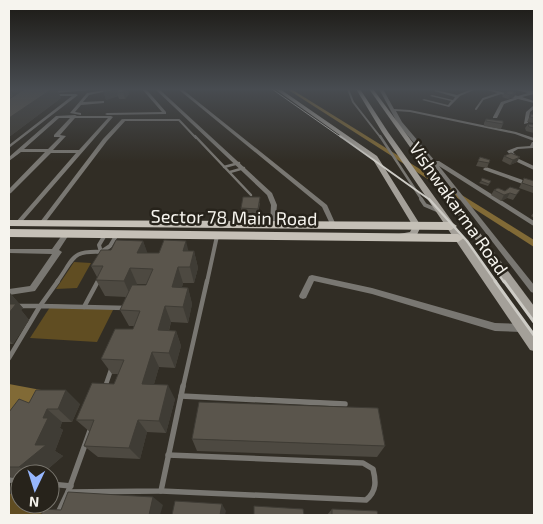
<svg xmlns="http://www.w3.org/2000/svg" width="543" height="524" font-family="'Exo 2',sans-serif">
	<style>
		.green { fill: #604d22 }
		.water { fill: #816a36 }
		.lines { fill: none; stroke-linecap: round; stroke-linejoin: round }
		.canal { fill: #816a36; fill-rule: evenodd }
		.lane-far4 { stroke: #797772; stroke-width: 2 }
		.lane-far3 { stroke: #797772; stroke-width: 2.5 }
		.lane-far2 { stroke: #797772; stroke-width: 4 }
		.lane-far1 { stroke: #797772; stroke-width: 4.5 }
		.lane { stroke: #797772; stroke-width: 5.5 }
		.street { fill: #797772; fill-rule: evenodd }
		.secondary { fill: #a4a099; fill-rule: evenodd }
		.primary { fill: #c5c0b7; fill-rule: evenodd }
		.rail-far3 { stroke: #cdcbc5; stroke-width: 1 }
		.rail-far2 { stroke: #cdcbc5; stroke-width: 2 }
		.rail-far1 { stroke: #cdcbc5; stroke-width: 2.5 }
		.rail { stroke: #cdcbc5; stroke-width: 3 }
		.wall { fill: #4d4941; fill-rule: evenodd }
		.shaded-wall { fill: #3f3c35 }
		.building { fill: #5a554c; stroke: #3f3c35 }
		.labels { text-anchor: middle; dominant-baseline: central; stroke-width: 5; stroke-linejoin: round; paint-order: stroke }
		.street-label { font-size: 18px; fill: #f6f4ee; stroke: #27231b }
	</style>
	<rect width="100%" height="100%" fill="#312d25"/>
	<g class="green">
		<path d="M 74,262 L 91,263 L 77,288 L 56,289 Z"/>
		<path d="M 52,304 L 114,308 L 97,342 L 30,338 Z"/>
		<path d="M 20,494 L 20,504 L 46,504 L 42,515 L 9,515 L 9,494 Z"/>
	</g>
	<path class="water" d="M 9,384 L 41,390 L 9,442 Z"/>
	<g class="lines">
		<path class="canal" d="M 287,89 L 291,89 L 534,240 L 534,247 Z"/>
		<g class="lane-far4">
			<path d="M 348,89 L 353,102 L 381,138"/>
			<path d="M 54,92 L 90,89"/>
			<path d="M 476,109 L 483,99 L 501,93"/>
			<path d="M 124,120 L 179,120 L 196,138"/>
		</g>
		<g class="lane-far3">
			<path d="M 195,136 L 251,195"/>
			<path d="M 380,136 L 422,200"/>
			<path d="M 224,167 L 239,163"/>
			<path d="M 230,172 L 244,168"/>
		</g>
		<g class="lane-far2">
			<path d="M 421,199 L 425,205 L 439,211"/>
			<path d="M 105,235 L 99,245 L 101,252 L 110,246 L 116,236"/>
			<path d="M 57,282 C 75,257 71,250 104,252"/>
			<path d="M 98,282 L 99,279"/>
			<path d="M 207,282 L 217,236"/>
		</g>
		<g class="lane-far1">
			<path d="M 9,306 L 40,306 L 58,281"/>
			<path d="M 84,307 L 127,308"/>
			<path d="M 9,358 L 40,306 L 84,307 L 98,281"/>
			<path d="M 105,387 L 112,367"/>
			<path d="M 183,387 L 207,281"/>
		</g>
		<g class="lane">
			<path d="M 183,386 L 181,396 L 345,404"/>
			<path d="M 105,388 L 106,386"/>
			<path d="M 9,480 L 20,481"/>
			<path d="M 50,484 L 71,486"/>
			<path d="M 161,491 L 366,500 C 377,491 376,481 373,469 L 363,463 L 168,455"/>
			<path d="M 68,492 L 91,428"/>
			<path d="M 57,515 L 68,492 L 161,491 L 181,396"/>
		</g>
		<g class="street">
			<path d="M 111,89 L 117,89 L 89,95 L 83,102 L 103,101 L 104,101 L 104,103 L 81,105 L 75,112 L 81,113 L 81,115 L 70,113 L 87,93 Z"/>
			<path d="M 142,89 L 146,89 L 166,112 L 166,114 L 107,115 L 105,114 L 107,113 L 162,112 Z"/>
			<path d="M 155,89 L 159,89 L 272,193 L 277,205 L 275,225 L 273,226 L 270,224 L 271,205 L 267,195 Z"/>
			<path d="M 178,89 L 182,89 L 327,205 L 336,225 L 335,226 L 331,226 L 322,207 Z"/>
			<path d="M 379,89 L 383,89 L 394,109 L 410,110 L 516,132 L 534,138 L 534,141 L 515,134 L 410,112 L 396,111 L 402,122 L 435,161 L 439,161 L 534,221 L 534,226 L 532,225 L 439,166 L 534,285 L 534,293 L 531,292 L 438,171 L 398,124 Z"/>
			<path d="M 472,89 L 476,89 L 460,96 L 449,107 L 422,100 L 424,99 L 448,105 L 451,101 L 430,96 L 432,95 L 453,100 L 455,97 L 434,91 L 436,90 L 457,95 Z"/>
			<path d="M 484,89 L 489,89 L 518,96 L 528,93 L 517,90 L 516,89 L 534,91 L 534,94 L 522,97 L 534,101 L 534,103 L 518,99 L 504,104 L 497,118 L 493,118 L 493,117 L 501,102 L 514,98 Z"/>
			<path d="M 50,94 L 76,94 L 78,95 L 9,148 L 9,145 L 72,96 L 51,96 Z"/>
			<path d="M 533,106 L 534,106 L 534,109 L 530,112 L 528,123 L 524,124 L 526,112 Z"/>
			<path d="M 75,115 L 77,116 L 111,116 L 113,117 L 20,224 L 16,224 L 15,223 L 16,222 L 76,153 L 51,153 L 11,193 L 9,194 L 9,189 L 45,152 L 21,152 L 9,161 L 9,157 L 56,116 ZM 59,118 L 70,118 L 54,135 L 54,137 L 60,137 L 48,149 L 24,149 ZM 75,118 L 108,118 L 79,150 L 53,150 L 66,136 L 60,135 Z"/>
			<path d="M 122,119 L 126,120 L 107,141 L 44,224 L 40,224 L 39,223 L 40,222 L 103,139 Z"/>
			<path d="M 532,142 L 534,142 L 534,146 L 533,148 L 518,149 L 513,152 L 519,159 L 534,166 L 534,170 L 515,161 L 507,151 L 517,147 L 530,146 Z"/>
			<path d="M 486,167 L 534,184 L 534,188 L 484,170 L 483,169 Z"/>
			<path d="M 65,231 L 69,231 L 70,233 L 59,250 L 62,252 L 35,291 L 9,295 L 9,289 L 30,286 L 52,254 L 9,253 L 9,249 L 52,249 Z"/>
			<path d="M 312,275 L 372,288 L 495,323 L 522,324 L 525,325 L 526,328 L 525,331 L 522,332 L 495,331 L 372,294 L 314,281 L 306,298 L 303,299 L 300,298 L 299,296 L 309,276 Z"/>
		</g>
		<g class="secondary">
			<path d="M 275,89 L 280,89 L 377,156 L 421,226 L 416,237 L 402,239 L 397,236 L 399,234 L 410,232 L 413,226 L 372,158 Z"/>
			<path d="M 356,89 L 360,89 L 388,132 L 534,336 L 534,351 L 530,350 L 382,132 Z"/>
			<path d="M 369,89 L 373,89 L 534,306 L 534,319 L 530,317 Z"/>
		</g>
		<g class="primary">
			<path d="M 9,220 L 451,222 L 457,226 L 451,230 L 9,226 Z"/>
			<path d="M 9,229 L 458,234 L 464,238 L 458,242 L 9,237 Z"/>
		</g>
		<path class="rail-far3" d="M 272,89 L 342,138"/>
		<path class="rail-far2" d="M 340,136 L 430,200"/>
		<g class="rail-far1">
			<path d="M 429,199 L 467,241 L 496,282"/>
			<path d="M 490,262 L 504,282"/>
		</g>
		<g class="rail">
			<path d="M 495,281 L 534,335"/>
			<path d="M 504,281 L 534,322"/>
		</g>
	</g>
	<g class="wall">
		<path d="M 9,89 L 57,89 L 61,98 L 9,137 Z"/>
		<path d="M 105,89 L 129,94 L 125,99 L 119,99 L 118,96 L 106,100 L 104,93 Z"/>
		<path d="M 504,93 L 516,93 L 514,97 L 508,99 L 502,97 Z"/>
		<path d="M 531,114 L 534,115 L 534,123 L 527,122 Z"/>
		<path d="M 486,119 L 503,124 L 501,129 L 484,126 L 484,123 Z"/>
		<path d="M 528,124 L 534,125 L 534,133 L 526,131 L 525,128 Z"/>
		<path d="M 504,156 L 517,162 L 510,165 L 502,161 Z"/>
		<path d="M 480,157 L 490,160 L 487,168 L 476,166 Z"/>
		<path d="M 524,178 L 534,181 L 534,190 L 533,193 L 519,188 Z"/>
		<path d="M 481,181 L 491,181 L 488,186 L 479,183 Z"/>
		<path d="M 494,190 L 505,191 L 520,190 L 513,200 L 507,198 L 501,201 L 491,195 Z"/>
		<path d="M 260,203 L 258,214 L 241,213 L 241,208 Z"/>
		<path d="M 534,212 L 534,218 L 531,216 Z"/>
		<path d="M 143,241 L 147,253 L 159,253 L 194,251 L 198,268 L 194,283 L 183,283 L 182,287 L 188,288 L 192,304 L 188,323 L 171,322 L 169,331 L 176,331 L 181,346 L 175,368 L 159,367 L 154,384 L 175,399 L 166,433 L 147,432 L 140,459 L 98,457 L 84,446 L 90,432 L 76,420 L 114,384 L 118,374 L 112,374 L 101,359 L 133,329 L 134,326 L 129,326 L 120,310 L 126,297 L 105,296 L 96,280 L 97,277 L 91,266 L 111,250 ZM 137,284 L 147,284 L 146,285 L 136,285 Z"/>
		<path d="M 9,292 L 23,308 L 21,310 L 29,320 L 13,344 L 9,344 Z"/>
		<path d="M 29,403 L 80,404 L 72,422 L 62,422 L 60,428 L 63,430 L 55,451 L 63,456 L 42,474 L 20,474 L 20,477 L 11,477 L 9,476 L 9,412 Z"/>
		<path d="M 192,439 L 385,446 L 377,457 L 197,451 Z"/>
		<path d="M 332,509 L 378,515 L 327,515 Z"/>
	</g>
	<g class="shaded-wall">
		<path d="M 17,89 L 24,89 L 28,98 L 17,104 L 11,92 Z"/>
		<path d="M 52,89 L 57,89 L 61,98 L 9,137 L 9,118 Z"/>
		<path d="M 118,89 L 117,93 L 118,96 L 106,100 L 104,93 Z"/>
		<path d="M 126,89 L 128,89 L 129,94 L 125,99 L 123,92 Z"/>
		<path d="M 516,93 L 514,97 L 508,99 L 510,95 Z"/>
		<path d="M 520,157 L 517,162 L 510,165 L 513,160 Z"/>
		<path d="M 510,193 L 507,198 L 501,201 L 504,195 Z"/>
		<path d="M 143,241 L 149,257 L 144,269 L 137,253 Z"/>
		<path d="M 186,241 L 190,257 L 187,267 L 183,251 Z"/>
		<path d="M 194,251 L 198,268 L 194,283 L 190,267 Z"/>
		<path d="M 178,267 L 183,283 L 177,303 L 172,287 Z"/>
		<path d="M 130,268 L 137,284 L 131,297 L 124,281 Z"/>
		<path d="M 188,288 L 192,304 L 188,323 L 183,307 Z"/>
		<path d="M 9,292 L 23,308 L 21,310 L 29,320 L 13,344 L 9,340 Z"/>
		<path d="M 165,306 L 171,322 L 164,346 L 158,330 Z"/>
		<path d="M 176,331 L 181,346 L 175,368 L 169,353 Z"/>
		<path d="M 152,352 L 159,367 L 150,398 L 142,384 Z"/>
		<path d="M 168,385 L 175,399 L 166,433 L 159,421 Z"/>
		<path d="M 66,390 L 80,404 L 72,422 L 58,409 Z"/>
		<path d="M 47,409 L 62,422 L 60,428 L 63,430 L 55,451 L 63,456 L 42,474 L 32,474 L 19,467 L 35,445 L 43,418 Z"/>
		<path d="M 138,420 L 147,432 L 140,459 L 129,448 Z"/>
		<path d="M 153,497 L 163,505 L 160,515 L 149,515 Z"/>
		<path d="M 222,504 L 226,511 L 225,515 L 220,515 Z"/>
	</g>
	<g class="building">
		<path d="M 9,89 L 17,89 L 11,92 L 9,92 Z"/>
		<path d="M 25,89 L 52,89 L 9,118 L 9,99 Z"/>
		<path d="M 104,89 L 126,89 L 123,92 L 117,93 L 118,89 L 104,93 Z"/>
		<path d="M 510,91 L 516,93 L 510,95 L 504,93 Z"/>
		<path d="M 531,114 L 534,115 L 534,118 L 530,117 Z"/>
		<path d="M 486,119 L 503,121 L 503,124 L 486,121 Z"/>
		<path d="M 528,124 L 534,125 L 534,128 L 529,127 Z"/>
		<path d="M 511,153 L 520,157 L 513,160 L 504,156 Z"/>
		<path d="M 480,157 L 490,160 L 489,163 L 478,161 Z"/>
		<path d="M 482,178 L 491,181 L 489,184 L 481,181 Z"/>
		<path d="M 524,178 L 534,181 L 534,187 L 522,183 Z"/>
		<path d="M 510,187 L 520,190 L 516,195 L 510,193 L 504,195 L 494,190 L 498,188 L 505,191 Z"/>
		<path d="M 243,197 L 260,197 L 258,209 L 241,208 Z"/>
		<path d="M 116,240 L 143,241 L 137,253 L 159,253 L 164,240 L 186,241 L 183,251 L 194,251 L 190,267 L 178,267 L 172,287 L 188,288 L 183,307 L 165,306 L 158,330 L 176,331 L 169,353 L 152,352 L 142,384 L 168,385 L 159,421 L 138,420 L 129,448 L 84,446 L 94,420 L 76,420 L 92,383 L 114,384 L 124,360 L 101,359 L 115,329 L 133,329 L 140,311 L 120,310 L 132,285 L 146,285 L 153,269 L 130,268 L 124,281 L 96,280 L 103,266 L 91,266 L 101,250 L 111,250 Z"/>
		<path d="M 9,304 L 16,304 L 9,313 Z"/>
		<path d="M 36,390 L 66,390 L 58,409 L 47,409 L 43,418 L 48,418 L 35,445 L 46,445 L 19,467 L 9,467 L 9,412 L 19,399 L 29,403 Z"/>
		<path d="M 199,402 L 378,408 L 385,446 L 192,439 Z"/>
		<path d="M 68,492 L 153,497 L 149,515 L 41,515 L 44,509 L 61,510 Z"/>
		<path d="M 175,501 L 222,504 L 220,515 L 172,515 Z"/>
		<path d="M 254,506 L 303,509 L 304,515 L 254,515 Z"/>
		<path d="M 332,509 L 377,511 L 378,515 L 332,515 Z"/>
	</g>
	<linearGradient id="sky" x2="0" y2="1"><stop stop-color="#1b1914"/><stop offset="0.55" stop-color="#484c51"/><stop offset="1" stop-color="#484c51" stop-opacity="0"/></linearGradient>
	<rect width="543" height="162" fill="url(#sky)"/>
	<g class="labels">
		<g class="street-label">
			<text transform="translate(459 208) rotate(55)">Vishwakarma Road</text>
			<text transform="translate(234 217) rotate(1)">Sector 78 Main Road</text>
		</g>
	</g>
	<rect width="543" height="524" fill="none" stroke="#f6f4ee" stroke-width="20"/>
	<g transform="translate(35 489) rotate(184)"><circle r="24" fill="#27231b" stroke="#7a776f"/>
	<path d="M0-4L9 19L0 12L-9 19Z" fill="#96b6fd"/>
	<text y="-8" font-size="14" font-weight="bold" text-anchor="middle" fill="#f6f4ee">N</text>
	</g>
</svg>
